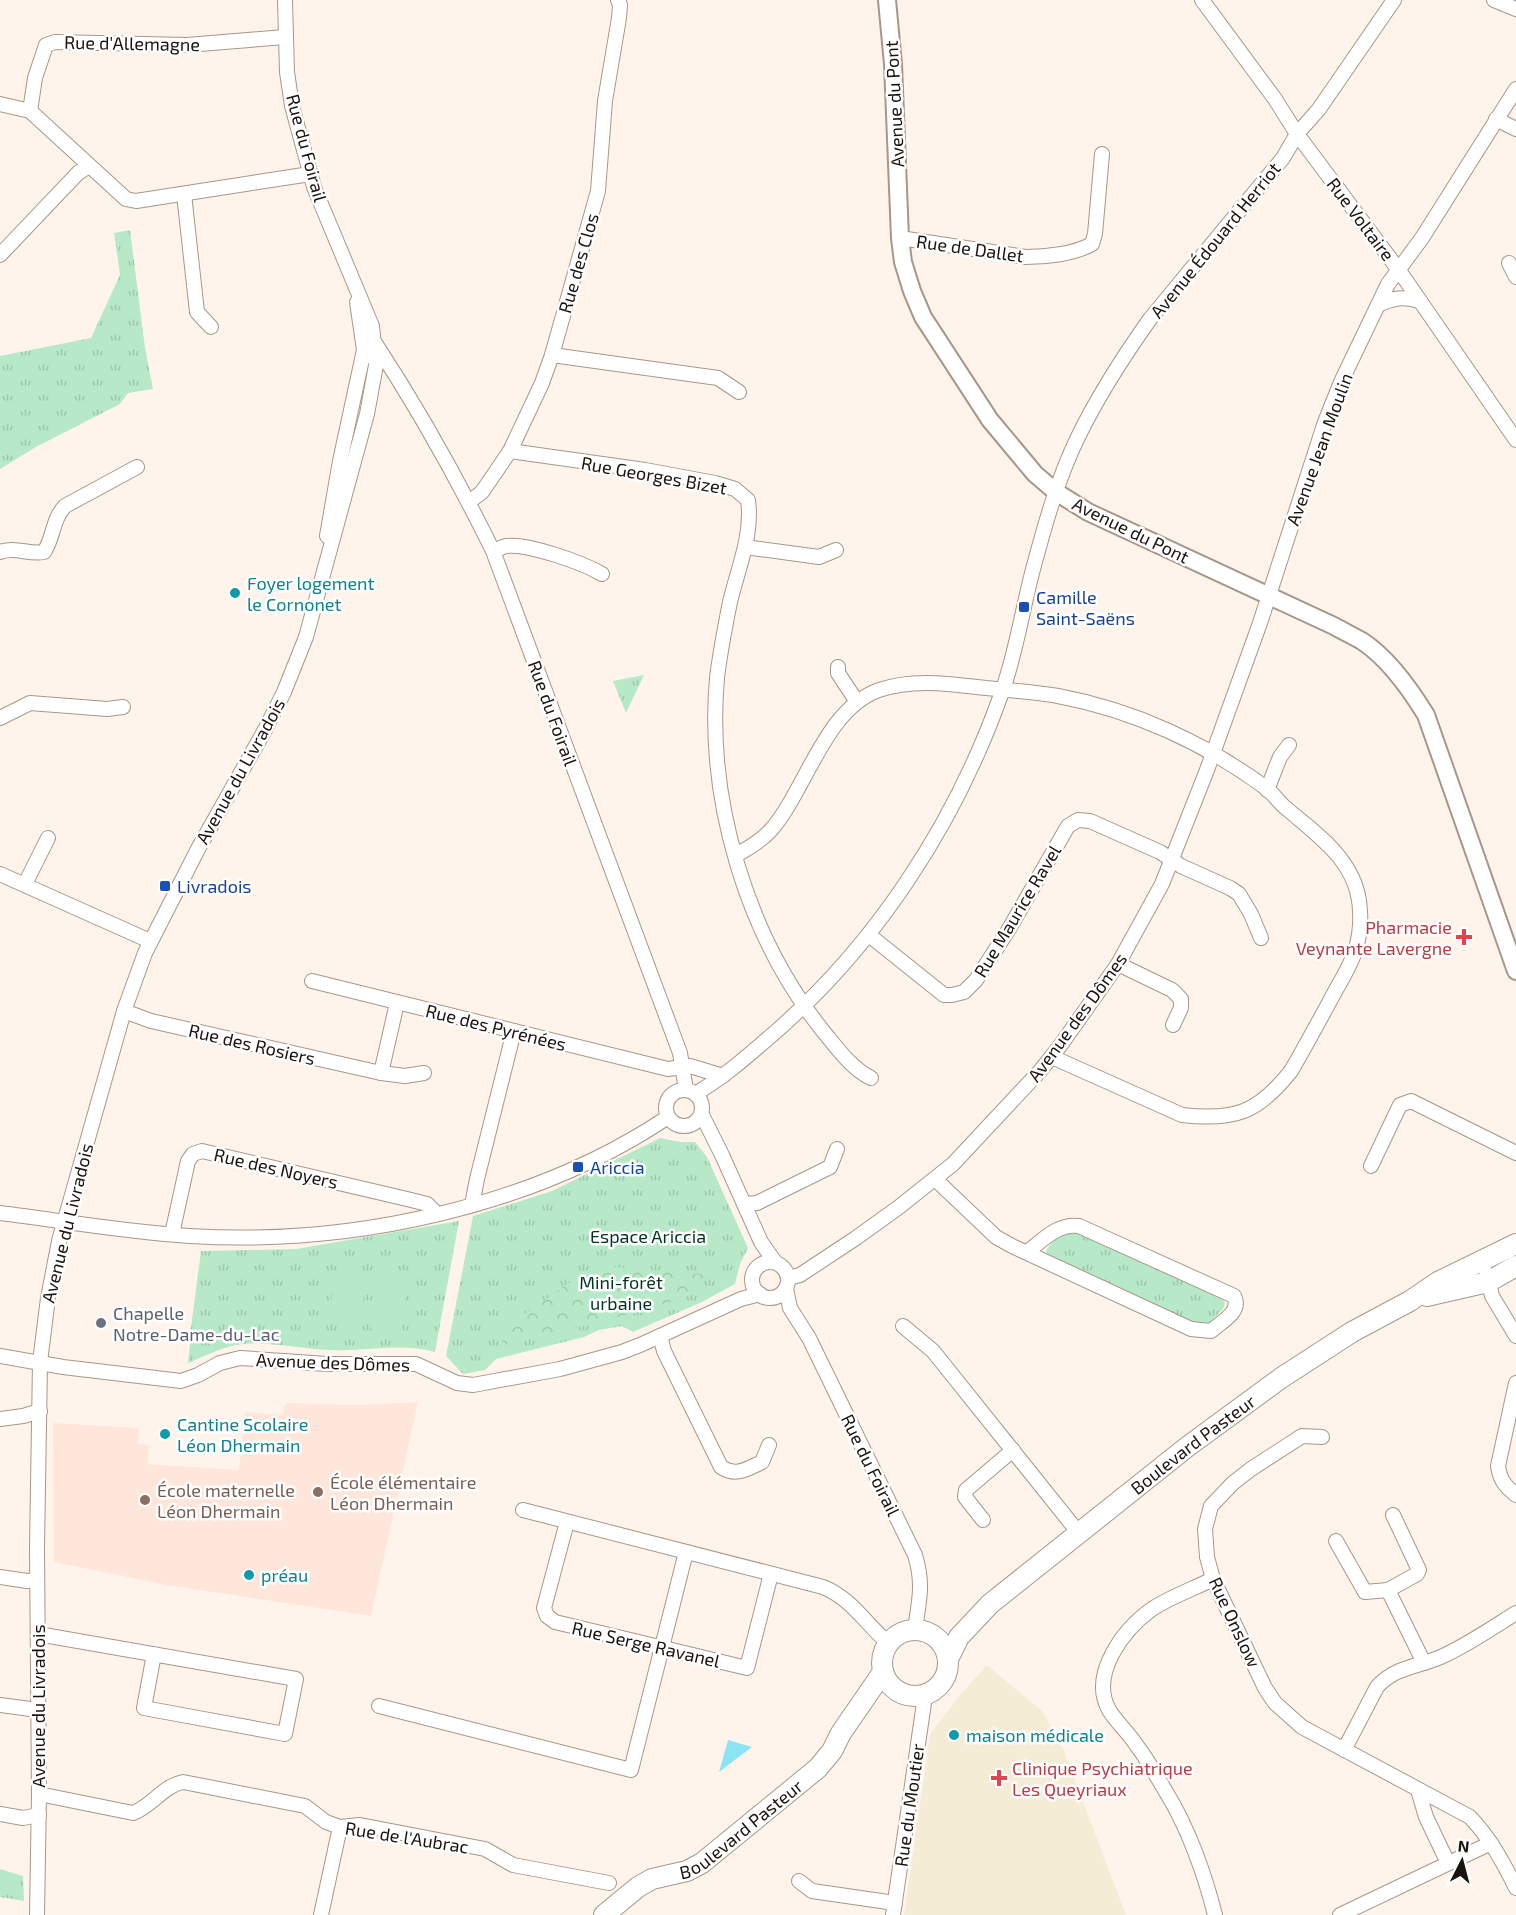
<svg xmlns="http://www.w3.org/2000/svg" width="1516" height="1915" font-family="'Exo 2',sans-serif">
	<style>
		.education { fill: #fee7da }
		.medical { fill: #f5ecd6 }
		.grass { fill: url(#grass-tufts) }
		.forest { fill: url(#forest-crowns) }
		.garden { fill: #b7e9c9 }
		.water { fill: #8ae4f4 }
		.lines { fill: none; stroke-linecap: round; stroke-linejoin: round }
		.minor-casing { stroke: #a7978a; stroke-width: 16 }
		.tertiary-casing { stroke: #a7978a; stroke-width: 20 }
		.secondary-casing { stroke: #a7978a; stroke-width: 22 }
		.minor { stroke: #fff; stroke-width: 14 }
		.tertiary { stroke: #fff; stroke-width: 16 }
		.secondary { stroke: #fff; stroke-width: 20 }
		.culture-dot { fill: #0f9aa8; stroke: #fff; stroke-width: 2 }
		.transit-dot { fill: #1a4fb4; stroke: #fff; stroke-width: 2 }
		.health-dot { fill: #e0444e; stroke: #fff; stroke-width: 2 }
		.worship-dot { fill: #6b7280; stroke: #fff; stroke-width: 2 }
		.education-dot { fill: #8d6e63; stroke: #fff; stroke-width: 2 }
		.labels { text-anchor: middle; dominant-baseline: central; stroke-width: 5; stroke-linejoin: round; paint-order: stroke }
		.street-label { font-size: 18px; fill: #19130e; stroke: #fff }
		.culture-label { font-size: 18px; fill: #0d838f; stroke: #fff; text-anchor: start }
		.transit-label { font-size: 18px; fill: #164399; stroke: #fff; text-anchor: start }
		.health-label { font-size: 18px; fill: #be3a42; stroke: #fff; text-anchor: end }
		.park-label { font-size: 18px; fill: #00351c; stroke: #fff }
		.worship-label { font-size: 18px; fill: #5b616d; stroke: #fff; text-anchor: start }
		.education-label { font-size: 18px; fill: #785e54; stroke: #fff; text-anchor: start }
	</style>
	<defs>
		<pattern id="grass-tufts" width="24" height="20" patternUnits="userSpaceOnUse" patternTransform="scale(1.5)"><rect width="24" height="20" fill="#b7e9c9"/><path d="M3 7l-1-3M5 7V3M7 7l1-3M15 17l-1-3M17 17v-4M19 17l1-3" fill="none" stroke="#9dc7ab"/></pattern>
		<pattern id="forest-crowns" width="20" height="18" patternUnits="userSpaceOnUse" patternTransform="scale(1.5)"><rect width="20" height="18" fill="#b7e9c9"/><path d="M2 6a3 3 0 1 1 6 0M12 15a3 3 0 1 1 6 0" fill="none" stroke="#9dc7ab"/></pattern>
	</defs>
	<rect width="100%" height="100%" fill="#fff4ec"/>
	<path class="education" d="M 418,1402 L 371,1616 L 166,1585 L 54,1562 L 53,1423 L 139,1428 L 138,1444 L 149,1445 L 147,1464 L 239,1470 L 245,1412 L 283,1415 L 284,1406 L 287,1403 L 355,1405 Z"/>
	<path class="medical" d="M 987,1665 L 1042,1711 L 1063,1749 L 1126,1915 L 904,1915 L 930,1735 L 955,1701 Z"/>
	<g class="grass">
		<path d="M 130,230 L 145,348 L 153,389 L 128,393 L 120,404 L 36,447 L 0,469 L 0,356 L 91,338 L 120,275 L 114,233 Z"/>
		<path d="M 644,675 L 626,713 L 613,681 Z"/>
		<path d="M 660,1138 L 681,1142 L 695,1142 L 707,1157 L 748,1248 L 740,1264 L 735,1284 L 702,1302 L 633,1332 L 622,1326 L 599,1330 L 584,1337 L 496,1359 L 485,1370 L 463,1374 L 446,1356 L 473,1216 L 552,1191 Z"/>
		<path d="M 459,1221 L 435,1352 C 399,1342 365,1352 329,1350 C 300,1349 264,1340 236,1345 C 220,1348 203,1357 188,1363 L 191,1336 L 190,1335 L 201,1251 L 296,1249 Z"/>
		<path d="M 1070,1232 L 1077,1232 L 1222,1298 L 1225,1303 L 1223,1309 L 1208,1324 L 1194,1323 L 1049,1256 L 1046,1252 C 1049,1242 1061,1234 1070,1232 Z"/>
		<path d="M 0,1869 L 23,1876 L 24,1901 L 0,1897 Z"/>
	</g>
	<path class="forest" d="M 614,1267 L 703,1274 L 704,1291 L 639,1312 L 505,1345 L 497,1333 L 579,1276 C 594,1279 603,1277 614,1267 Z"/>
	<g class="garden">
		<path d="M 333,1270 L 365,1272 L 362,1325 L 330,1323 Z"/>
		<path d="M 375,1270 L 406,1273 L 402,1332 L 371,1329 Z"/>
	</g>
	<path class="water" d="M 728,1740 L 752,1747 L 719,1772 Z"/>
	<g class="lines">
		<defs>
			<g id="minor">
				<path d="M 1202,0 L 1275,99 L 1297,134 L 1398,269 L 1516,440"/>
				<path d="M 1494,0 L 1516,9"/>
				<path d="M 0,104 L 30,111 L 126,199 L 136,201 L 310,174"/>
				<path d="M 30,111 L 35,78 L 46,45 L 55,42 L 187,45 L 285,37"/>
				<path d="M 1496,119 L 1516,129"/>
				<path d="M 184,194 L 197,312 L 211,327"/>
				<path d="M 900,238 L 1026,257 C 1046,257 1074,254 1092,244 L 1095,234 L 1102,154"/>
				<path d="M 0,255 L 78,173 L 89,166"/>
				<path d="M 1509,263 L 1516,277"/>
				<path d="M 357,302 L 364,350 L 368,356"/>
				<path d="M 1378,305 C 1393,298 1403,296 1419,301"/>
				<path d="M 375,343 C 419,410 458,480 493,551 L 680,1053 L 686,1090"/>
				<path d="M 552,355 L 718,378 L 739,392"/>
				<path d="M 510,451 L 645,470 L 715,483 L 735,489 L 748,500 C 753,535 738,568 730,602 C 725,627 720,653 717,678 C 706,800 747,936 823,1031 C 838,1049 851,1068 871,1078"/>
				<path d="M 469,502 L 482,492 L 510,451 L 542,383 L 552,355 L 598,191 L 605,101 L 619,18 L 620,5 L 618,0"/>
				<path d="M 327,536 L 340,461 L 364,350"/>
				<path d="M 745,547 L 819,557 L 836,550"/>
				<path d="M 493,551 C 497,550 502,547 506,546 C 528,543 583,563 602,574"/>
				<path d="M 0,552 C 16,546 28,555 44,552 C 54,537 52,520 65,506 L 137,467"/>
				<path d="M 838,667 L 838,673 L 857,702"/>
				<path d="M 0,718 L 30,703 L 107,709 L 123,707"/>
				<path d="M 1267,790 L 1280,757 L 1289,745"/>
				<path d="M 736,855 C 749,848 761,841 771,830 C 807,788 825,709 879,690 C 914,678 950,684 986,688 C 1010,690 1034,692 1058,696 C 1133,710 1205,743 1266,788 C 1274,794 1279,803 1287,809 C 1320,837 1359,863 1360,912 C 1361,923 1359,940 1355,951 C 1350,968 1339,983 1331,999 C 1318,1023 1305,1047 1291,1071 C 1258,1113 1234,1121 1182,1115 L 1052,1057"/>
				<path d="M 0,874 L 150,941"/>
				<path d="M 25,884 L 48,838"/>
				<path d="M 869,935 L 944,995 L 952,995 L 964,992 L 976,980 L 1009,929 L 1068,826 L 1078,820 L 1090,821 L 1160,852 L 1181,866 L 1230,888 L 1239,894 L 1251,914 L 1261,938"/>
				<path d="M 1118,964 L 1172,990 L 1181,999 L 1181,1008 L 1173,1025"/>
				<path d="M 312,981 L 668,1069 L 690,1066 L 723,1076"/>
				<path d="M 124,1011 L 151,1021 L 381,1073 L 397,1003"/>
				<path d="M 381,1073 L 405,1076 L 424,1073"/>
				<circle cx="684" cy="1108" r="18"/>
				<path d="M 695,1094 C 721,1079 743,1060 765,1041 C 874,949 956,824 1003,689 C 1016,652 1022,612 1032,573 C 1044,528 1057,480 1078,437 C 1098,396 1123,357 1150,319 L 1283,158 L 1297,134 L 1319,109 L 1394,0"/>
				<path d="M 702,1115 L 722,1155 L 761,1242 L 775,1262"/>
				<path d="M 1371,1166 L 1400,1105 L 1411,1101 L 1516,1153"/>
				<path d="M 935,1179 L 996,1237 L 1012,1246 L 1191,1329 L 1211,1331 C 1222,1321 1242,1312 1234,1296 L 1079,1226 C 1058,1223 1043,1240 1027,1252"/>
				<path d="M 744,1204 L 757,1203 L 830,1167 L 837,1149"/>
				<path d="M 472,1205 L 477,1179 L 514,1031"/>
				<path d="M 0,1213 C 63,1221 126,1232 190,1236 C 351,1246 534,1207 668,1117"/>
				<path d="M 172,1234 L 188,1161 L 193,1154 L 202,1151 L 407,1199 L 427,1204 L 437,1214"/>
				<circle cx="770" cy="1280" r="18"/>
				<path d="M 1487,1274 L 1492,1296 L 1516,1336"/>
				<path d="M 788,1278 L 800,1275 L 856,1238 L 899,1207 L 953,1164 L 1040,1071 L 1060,1046 L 1118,964 L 1162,884 L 1207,770 L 1260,623 L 1325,422 L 1341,382 L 1388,284 L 1422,238 L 1516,89"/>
				<path d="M 786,1289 L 790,1308 L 809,1338 L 915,1555 C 924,1584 919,1601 915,1629"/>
				<path d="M 903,1326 L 933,1351 L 1078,1532"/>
				<path d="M 660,1336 L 664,1351 L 721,1467 C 736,1477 747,1469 762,1462 L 769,1445"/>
				<path d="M 0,1356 L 63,1367 L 181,1381 L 198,1375 L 220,1363 L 240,1358 L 327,1364 L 416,1364 L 457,1383 L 473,1385 L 560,1369 L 622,1352 L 640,1345 L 741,1299 L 760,1294"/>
				<path d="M 1516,1383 L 1498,1466 C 1500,1480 1505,1486 1516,1495"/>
				<path d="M 0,1419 L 23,1416 L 40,1411"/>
				<path d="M 1322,1437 L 1302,1436 L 1251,1469 L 1233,1483 L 1211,1506 L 1205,1529 L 1207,1557 L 1213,1579 L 1265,1688 L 1275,1703 L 1302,1727 L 1470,1817 C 1490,1838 1503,1862 1516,1888"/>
				<path d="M 523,1510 L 823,1587 C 851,1598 866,1624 888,1643"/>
				<path d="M 983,1520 L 965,1497 L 966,1490 L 1013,1450"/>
				<path d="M 567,1522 L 544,1608 L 547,1616 L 555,1622 L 747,1668 L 771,1574"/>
				<path d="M 1336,1541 L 1365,1592 L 1388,1590 L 1424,1663"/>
				<path d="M 0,1577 L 27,1581 L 37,1580"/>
				<path d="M 1213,1579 C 1193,1589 1170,1597 1152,1609 C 1124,1629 1089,1674 1109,1710 C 1117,1723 1129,1733 1137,1746 C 1148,1760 1157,1777 1166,1792 C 1188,1827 1205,1875 1215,1915"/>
				<path d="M 1388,1590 L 1417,1574 L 1419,1570 L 1393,1515"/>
				<path d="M 38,1634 L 296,1679 L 285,1734 L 144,1708 L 154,1654"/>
				<path d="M 0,1705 L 38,1710"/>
				<path d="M 379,1706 L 631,1770 L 686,1552"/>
				<path d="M 1344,1750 L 1377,1687 C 1395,1666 1420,1667 1443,1656 C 1469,1644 1492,1628 1516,1613"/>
				<path d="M 1418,1790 L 1426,1817 L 1448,1863"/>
				<path d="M 39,1794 L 133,1813 C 152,1806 163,1786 183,1782 L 305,1806 L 326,1822 L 340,1827 L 360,1825 L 485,1849 L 513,1865 L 609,1883"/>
				<path d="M 0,1814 L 23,1818 L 39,1815"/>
				<path d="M 799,1881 L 812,1891 L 895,1903"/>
				<path d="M 37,1915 L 39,1794 L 37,1548 L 40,1362 L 48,1298 L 59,1241 L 124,1011 L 145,953 L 198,849 L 266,728 L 284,692 L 306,637 L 367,414 L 376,365 L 372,326 L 314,187 L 292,106 L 287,72 L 285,0"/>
				<path d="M 321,1915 L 340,1827"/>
				<path d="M 893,1915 L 924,1703 L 923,1695"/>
				<path d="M 1340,1915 L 1491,1843"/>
			</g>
			<path id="tertiary" d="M 887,0 L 893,64 L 900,238 L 903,262 L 912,291 L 923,317 L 990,420 L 1035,474 L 1056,492 L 1088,512 L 1334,626 C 1343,631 1353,636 1362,641 C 1388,658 1410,689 1426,715 L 1516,971"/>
			<g id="secondary">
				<path d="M 1427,1296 L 1488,1282 L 1516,1266"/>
				<circle cx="915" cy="1663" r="33"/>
				<path id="s1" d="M 948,1659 L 959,1637 L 990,1604 L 1187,1447 L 1281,1378 L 1352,1332 L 1410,1301 L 1438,1282 L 1516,1244"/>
				<path id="s2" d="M 604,1915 L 638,1887 L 652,1879 L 687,1871 L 702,1863 L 818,1768 L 832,1751 L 841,1733 L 883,1672"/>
			</g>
		</defs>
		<use href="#minor" class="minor-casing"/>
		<use href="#tertiary" class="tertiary-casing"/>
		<use href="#secondary" class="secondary-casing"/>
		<use href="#minor" class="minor"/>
		<use href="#tertiary" class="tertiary"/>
		<use href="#secondary" class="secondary"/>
	</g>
	<g class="culture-dot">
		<circle cx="235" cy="593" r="6"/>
		<circle cx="165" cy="1434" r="6"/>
		<circle cx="249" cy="1575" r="6"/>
		<circle cx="954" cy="1735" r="6"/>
	</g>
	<g class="transit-dot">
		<rect x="1018" y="601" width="12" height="12" rx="3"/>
		<rect x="159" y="880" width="12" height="12" rx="3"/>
		<rect x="572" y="1161" width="12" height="12" rx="3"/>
	</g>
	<g class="health-dot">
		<path d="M1461 928h6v6h6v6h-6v6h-6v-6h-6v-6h6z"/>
		<path d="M996 1769h6v6h6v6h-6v6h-6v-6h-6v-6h6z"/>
	</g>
	<circle class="worship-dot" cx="101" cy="1323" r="6"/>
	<g class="education-dot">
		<circle cx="318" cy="1492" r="6"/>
		<circle cx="145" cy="1500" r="6"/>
	</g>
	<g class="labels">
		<g class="street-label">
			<text transform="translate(132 43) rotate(1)">Rue d'Allemagne</text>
			<text transform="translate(894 104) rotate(-93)">Avenue du Pont</text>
			<text transform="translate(307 148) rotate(75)">Rue du Foirail</text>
			<text transform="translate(1361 219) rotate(53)">Rue Voltaire</text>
			<text transform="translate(1215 240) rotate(-51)">Avenue Édouard Herriot</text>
			<text transform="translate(970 248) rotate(8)">Rue de Dallet</text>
			<text transform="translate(578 263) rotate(-74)">Rue des Clos</text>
			<text transform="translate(1319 449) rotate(-70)">Avenue Jean Moulin</text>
			<text transform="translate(654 475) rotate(10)">Rue Georges Bizet</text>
			<text transform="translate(1131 530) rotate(26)">Avenue du Pont</text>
			<text transform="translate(553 713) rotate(70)">Rue du Foirail</text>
			<text transform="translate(240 771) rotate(-61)">Avenue du Livradois</text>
			<text transform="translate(1017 911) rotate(-59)">Rue Maurice Ravel</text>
			<text transform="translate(1077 1017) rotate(-54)">Avenue des Dômes</text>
			<text transform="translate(496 1027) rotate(14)">Rue des Pyrénées</text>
			<text transform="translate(252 1044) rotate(13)">Rue des Rosiers</text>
			<text transform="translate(276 1168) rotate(13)">Rue des Noyers</text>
			<text transform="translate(67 1223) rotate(-76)">Avenue du Livradois</text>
			<text transform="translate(333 1362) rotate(2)">Avenue des Dômes</text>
			<text stroke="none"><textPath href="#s1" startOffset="328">Boulevard Pasteur</textPath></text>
			<text transform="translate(871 1465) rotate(64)">Rue du Foirail</text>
			<text transform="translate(1235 1622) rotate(65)">Rue Onslow</text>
			<text transform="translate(646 1644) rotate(13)">Rue Serge Ravanel</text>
			<text transform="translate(38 1706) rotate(-90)">Avenue du Livradois</text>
			<text transform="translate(909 1805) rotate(-82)">Rue du Moutier</text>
			<text stroke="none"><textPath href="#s2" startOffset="164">Boulevard Pasteur</textPath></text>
			<text transform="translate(407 1837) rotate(9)">Rue de l'Aubrac</text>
		</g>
		<g class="culture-label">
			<text x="247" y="583">Foyer logement<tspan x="247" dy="21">le Cornonet</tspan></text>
			<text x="177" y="1424">Cantine Scolaire<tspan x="177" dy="21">Léon Dhermain</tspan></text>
			<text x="261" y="1575">préau</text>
			<text x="966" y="1735">maison médicale</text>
		</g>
		<g class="transit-label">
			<text x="1036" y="597">Camille<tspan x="1036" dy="21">Saint-Saëns</tspan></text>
			<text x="177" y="886">Livradois</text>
			<text x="590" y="1167">Ariccia</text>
		</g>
		<g class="health-label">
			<text x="1452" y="927">Pharmacie<tspan x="1452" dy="21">Veynante Lavergne</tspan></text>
			<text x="1012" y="1768" text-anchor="start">Clinique Psychiatrique<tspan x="1012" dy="21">Les Queyriaux</tspan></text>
		</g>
		<g class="park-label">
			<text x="648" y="1236">Espace Ariccia</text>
			<text x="621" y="1282">Mini-forêt<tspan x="621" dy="21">urbaine</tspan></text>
		</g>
		<g class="worship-label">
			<text x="113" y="1313">Chapelle<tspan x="113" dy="21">Notre-Dame-du-Lac</tspan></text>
		</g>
		<g class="education-label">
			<text x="330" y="1482">École élémentaire<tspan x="330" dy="21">Léon Dhermain</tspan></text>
			<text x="157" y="1490">École maternelle<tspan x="157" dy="21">Léon Dhermain</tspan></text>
		</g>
	</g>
	<g transform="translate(1462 1861) rotate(6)" stroke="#ffffff" stroke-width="4.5" paint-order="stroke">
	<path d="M0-4.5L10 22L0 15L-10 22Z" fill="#19130e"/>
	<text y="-9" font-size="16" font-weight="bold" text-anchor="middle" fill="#19130e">N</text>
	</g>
</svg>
